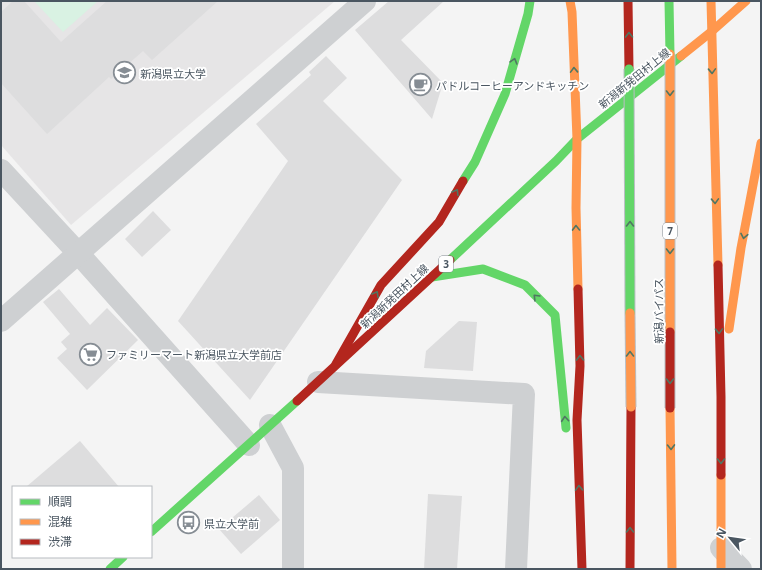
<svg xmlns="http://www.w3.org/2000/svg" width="762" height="570" font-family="'Open Sans','Noto Sans JP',sans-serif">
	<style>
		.education { fill: #e6e5e6 }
		.green { fill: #d9f2e3 }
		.building { fill: #ddddde }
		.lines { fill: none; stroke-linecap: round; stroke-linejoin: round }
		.street { stroke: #ced0d2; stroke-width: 22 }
		.fast { stroke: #63d668; stroke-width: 9 }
		.slow { stroke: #ff974d; stroke-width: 9 }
		.jam { stroke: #b3261e; stroke-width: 9 }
		.fast-bridge-casing { stroke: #b9bec3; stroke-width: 11; stroke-linecap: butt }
		.slow-bridge-casing { stroke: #b9bec3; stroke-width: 11; stroke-linecap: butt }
		.jam-bridge-casing { stroke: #b9bec3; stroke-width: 11; stroke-linecap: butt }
		.fast-bridge { stroke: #63d668; stroke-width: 9 }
		.slow-bridge { stroke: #ff974d; stroke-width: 9 }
		.jam-bridge { stroke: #b3261e; stroke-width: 9 }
		.oneway { stroke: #507663 }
		.labels { text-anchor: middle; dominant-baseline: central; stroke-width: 3.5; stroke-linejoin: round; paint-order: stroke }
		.shield { fill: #fff; stroke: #808990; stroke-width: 1 }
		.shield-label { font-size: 10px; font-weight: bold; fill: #4a5661 }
		.poi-label { font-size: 11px; fill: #4a5661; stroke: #fff; text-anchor: start }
		.street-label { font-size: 11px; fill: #4a5661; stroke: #fff }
	</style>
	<rect width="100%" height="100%" fill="#f4f4f4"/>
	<path class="education" d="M 1,1 L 335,1 L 71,225 L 1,145 Z"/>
	<path class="green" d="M 34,1 L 98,1 L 63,32 Z"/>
	<g class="building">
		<path d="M 13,1 L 24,1 L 61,42 L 107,1 L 218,1 L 152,60 L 143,51 L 111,79 L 109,77 L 47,134 L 1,83 L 1,12 Z"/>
		<path d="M 389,1 L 444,1 L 401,40 L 443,83 L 432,119 L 355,30 Z"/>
		<path d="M 326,56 L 347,78 L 323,101 L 402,180 L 250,400 L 178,321 L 288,161 L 256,124 L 311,75 L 309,72 Z"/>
		<path d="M 153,211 L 171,230 L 142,257 L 125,239 Z"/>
		<path d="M 59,289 L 90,325 L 107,308 L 138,340 L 87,390 L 57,358 L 67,349 L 61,342 L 70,334 L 43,302 Z"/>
		<path d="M 459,321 L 477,322 L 473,371 L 424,368 L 426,351 Z"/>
		<path d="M 80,441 L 119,487 L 26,487 Z"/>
		<path d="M 428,494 L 462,496 L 457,569 L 424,569 Z"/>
		<path d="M 259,495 L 280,520 L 241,554 L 219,529 Z"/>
	</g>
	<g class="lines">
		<g class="street">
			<path d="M 1,170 L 78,253 L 249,445"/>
			<path d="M 1,321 L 365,1"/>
			<path d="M 318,382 L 524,394 L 516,569"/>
			<path d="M 270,425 L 293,468 L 293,569"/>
			<path d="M 721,548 L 741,569"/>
		</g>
		<g class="fast">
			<path d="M 669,1 L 670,54"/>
			<path d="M 463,181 L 475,162 L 505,94 L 528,14 L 530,1"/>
			<path d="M 450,260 L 556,161 L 577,139 L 681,56"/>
			<path d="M 432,277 L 483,269 L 525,285 L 555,315 L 566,428"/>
			<path d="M 151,532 L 297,401"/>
			<path d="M 110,569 L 123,557"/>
		</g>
		<g class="slow">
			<path d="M 570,1 L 572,12 L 577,139 L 576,208 L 578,289"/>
			<path d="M 711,1 L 718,265"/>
			<path d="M 681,56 L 711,32 L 746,1"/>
			<path d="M 729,329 L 741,248 L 761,143"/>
			<path d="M 670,408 L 672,569"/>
			<path d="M 721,475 L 721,569"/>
		</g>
		<g class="jam">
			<path d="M 628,1 L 629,69"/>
			<path d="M 718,265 L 721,397 L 721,475"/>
			<path d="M 578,289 L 580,366 L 577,420 L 582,569"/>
			<path d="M 336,364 L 381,285 L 439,222 L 463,181"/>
			<path d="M 297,401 L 450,260"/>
			<path d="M 630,569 L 631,407"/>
		</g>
		<defs>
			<path id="fast-bridge" d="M 629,69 L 630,313"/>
			<g id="slow-bridge">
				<path d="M 670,54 L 670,332"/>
				<path d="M 630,313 L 631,407"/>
			</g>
			<path id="jam-bridge" d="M 670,332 L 670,408"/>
		</defs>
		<use href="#fast-bridge" class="fast-bridge-casing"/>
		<use href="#slow-bridge" class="slow-bridge-casing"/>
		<use href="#jam-bridge" class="jam-bridge-casing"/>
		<use href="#fast-bridge" class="fast-bridge"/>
		<use href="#slow-bridge" class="slow-bridge"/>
		<use href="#jam-bridge" class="jam-bridge"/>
	</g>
	<defs><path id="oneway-chevron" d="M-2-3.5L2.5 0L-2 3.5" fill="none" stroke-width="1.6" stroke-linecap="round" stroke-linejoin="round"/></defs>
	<g class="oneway">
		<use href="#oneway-chevron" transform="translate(629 35) rotate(-91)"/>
		<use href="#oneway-chevron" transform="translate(514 61) rotate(-74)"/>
		<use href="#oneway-chevron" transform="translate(574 70) rotate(-92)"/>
		<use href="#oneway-chevron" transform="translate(712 71) rotate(88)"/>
		<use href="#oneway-chevron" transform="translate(670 93) rotate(90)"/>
		<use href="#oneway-chevron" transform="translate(456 192) rotate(-59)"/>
		<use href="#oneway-chevron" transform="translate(715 201) rotate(88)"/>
		<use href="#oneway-chevron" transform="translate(630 224) rotate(-90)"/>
		<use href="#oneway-chevron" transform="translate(576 228) rotate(-91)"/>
		<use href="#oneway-chevron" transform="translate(744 236) rotate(101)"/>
		<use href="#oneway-chevron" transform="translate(670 251) rotate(90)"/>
		<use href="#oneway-chevron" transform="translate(376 294) rotate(-60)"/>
		<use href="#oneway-chevron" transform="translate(536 297) rotate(-135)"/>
		<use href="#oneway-chevron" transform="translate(719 331) rotate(88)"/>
		<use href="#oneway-chevron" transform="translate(630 354) rotate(-90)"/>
		<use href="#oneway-chevron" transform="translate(580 358) rotate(-91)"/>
		<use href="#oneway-chevron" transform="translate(670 381) rotate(90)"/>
		<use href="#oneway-chevron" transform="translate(565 419) rotate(-95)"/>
		<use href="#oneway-chevron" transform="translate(671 447) rotate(89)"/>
		<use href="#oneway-chevron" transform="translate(721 461) rotate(90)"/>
		<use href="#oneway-chevron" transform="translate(579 488) rotate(-92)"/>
		<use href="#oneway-chevron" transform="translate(630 530) rotate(-90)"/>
	</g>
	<defs>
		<symbol id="university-ring" viewBox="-11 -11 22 22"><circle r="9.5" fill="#fff" stroke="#868d94" stroke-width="1.5"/><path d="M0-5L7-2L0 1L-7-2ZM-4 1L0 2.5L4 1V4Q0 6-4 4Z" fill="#868d94"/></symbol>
		<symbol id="cafe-ring" viewBox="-11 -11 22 22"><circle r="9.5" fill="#fff" stroke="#868d94" stroke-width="1.5"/><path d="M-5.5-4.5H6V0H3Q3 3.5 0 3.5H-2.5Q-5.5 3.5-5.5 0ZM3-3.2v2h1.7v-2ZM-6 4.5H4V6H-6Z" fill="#868d94"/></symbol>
		<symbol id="supermarket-ring" viewBox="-11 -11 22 22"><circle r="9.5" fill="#fff" stroke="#868d94" stroke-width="1.5"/><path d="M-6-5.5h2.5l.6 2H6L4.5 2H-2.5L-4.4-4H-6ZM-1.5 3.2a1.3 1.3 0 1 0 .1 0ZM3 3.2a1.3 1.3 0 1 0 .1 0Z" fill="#868d94"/></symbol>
		<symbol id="bus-ring" viewBox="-11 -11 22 22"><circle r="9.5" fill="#fff" stroke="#868d94" stroke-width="1.5"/><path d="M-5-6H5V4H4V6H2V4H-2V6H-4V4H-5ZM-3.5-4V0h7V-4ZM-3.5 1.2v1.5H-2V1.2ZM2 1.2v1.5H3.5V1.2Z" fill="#868d94"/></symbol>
	</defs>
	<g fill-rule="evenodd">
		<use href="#university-ring" x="112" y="60" width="25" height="25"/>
		<use href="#cafe-ring" x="408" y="72" width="25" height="25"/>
		<use href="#supermarket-ring" x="78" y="342" width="25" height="25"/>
		<use href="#bus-ring" x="176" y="510" width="25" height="25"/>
	</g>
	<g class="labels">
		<g class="shield">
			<rect x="663" y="223" width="14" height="16" rx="3"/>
			<rect x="439" y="256" width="14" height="16" rx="3"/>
		</g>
		<g class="shield-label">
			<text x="670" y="231">7</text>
			<text x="446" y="264">3</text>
		</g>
		<g class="poi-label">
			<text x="140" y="73">新潟県立大学</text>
			<text x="436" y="85">パドルコーヒーアンドキッチン</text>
			<text x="106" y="354">ファミリーマート新潟県立大学前店</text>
			<text x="204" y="523">県立大学前</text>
		</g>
		<g class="street-label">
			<text transform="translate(634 78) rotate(-39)">新潟新発田村上線</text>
			<text transform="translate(394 296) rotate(-43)">新潟新発田村上線</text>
			<text transform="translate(658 311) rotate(-90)">新潟バイパス</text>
		</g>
	</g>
	<rect width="762" height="570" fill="none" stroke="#4a5661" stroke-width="4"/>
	<rect x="12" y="486" width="140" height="72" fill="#ffffff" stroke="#b7bbc0"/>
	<rect x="20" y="499" width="20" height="6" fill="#63d668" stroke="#b7bbc0"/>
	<text x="48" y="506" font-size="12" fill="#4a5661">順調</text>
	<rect x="20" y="519" width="20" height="6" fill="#ff974d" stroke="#b7bbc0"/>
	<text x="48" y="526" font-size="12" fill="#4a5661">混雑</text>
	<rect x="20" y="539" width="20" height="6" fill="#b3261e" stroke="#b7bbc0"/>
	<text x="48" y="546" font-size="12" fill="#4a5661">渋滞</text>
	<g transform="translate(730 538) rotate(299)" stroke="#ffffff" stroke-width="3" paint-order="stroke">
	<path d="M0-3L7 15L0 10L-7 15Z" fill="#4a5661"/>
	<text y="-6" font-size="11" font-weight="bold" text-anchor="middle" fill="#4a5661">N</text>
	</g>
</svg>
